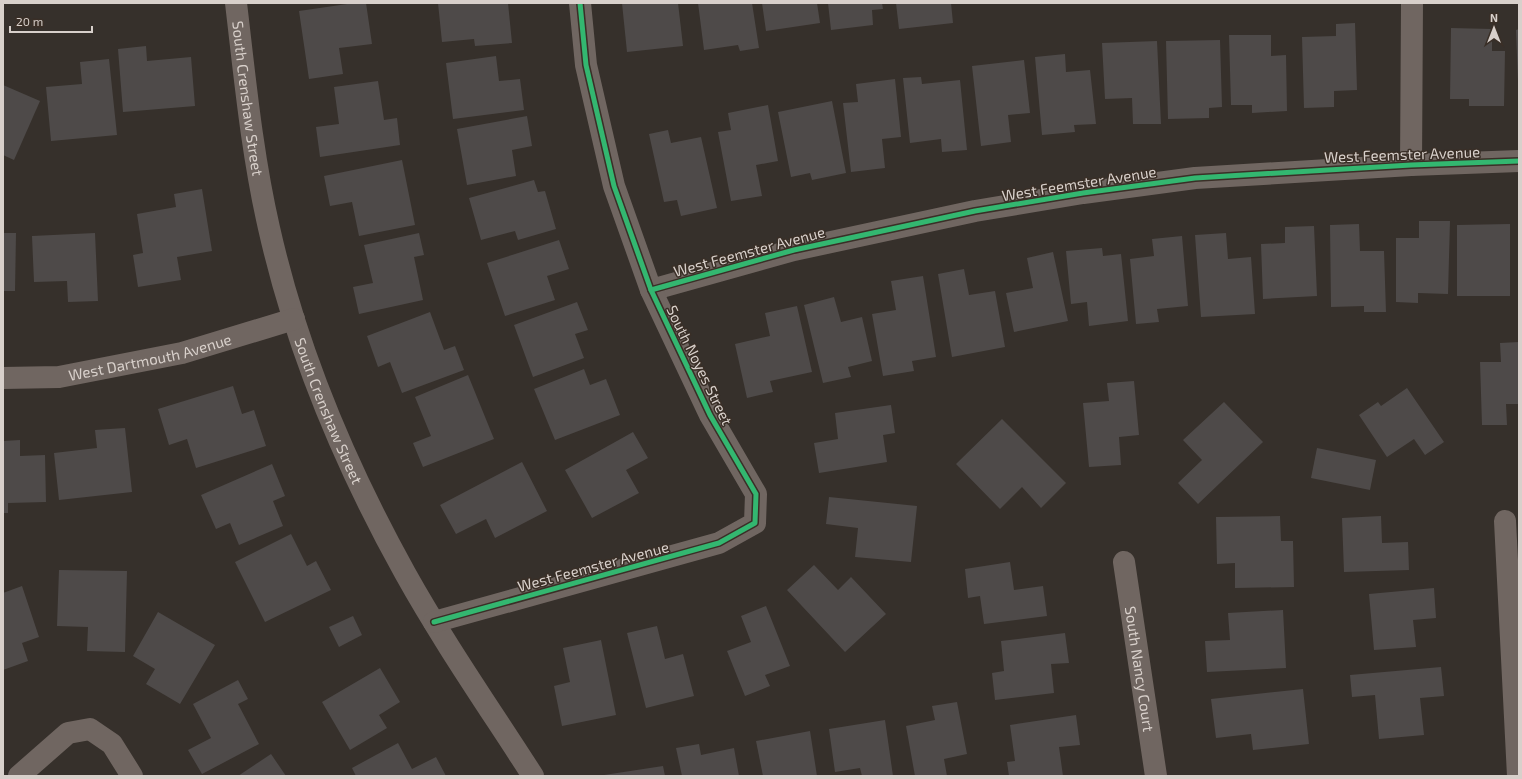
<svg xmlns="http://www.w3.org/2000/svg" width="1522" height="779" font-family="'Exo 2',sans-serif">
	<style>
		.building { fill: #4e4a49 }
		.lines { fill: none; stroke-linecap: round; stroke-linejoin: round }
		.street { stroke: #706661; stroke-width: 22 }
		.cycleway-casing { stroke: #3a2f27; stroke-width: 8 }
		.cycleway { stroke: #33b770; stroke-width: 5 }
		.labels { text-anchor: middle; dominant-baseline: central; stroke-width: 3; stroke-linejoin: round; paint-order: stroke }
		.street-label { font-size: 15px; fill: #d8d0cb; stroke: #3a2f27 }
	</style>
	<rect width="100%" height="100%" fill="#36302b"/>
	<g class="building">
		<path d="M 354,3 L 366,3 L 372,44 L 339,48 L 343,74 L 309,79 L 299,11 Z"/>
		<path d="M 438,3 L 508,3 L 512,43 L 475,46 L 474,39 L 442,42 Z"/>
		<path d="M 622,3 L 678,3 L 683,46 L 627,52 Z"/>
		<path d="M 698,3 L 752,3 L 759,48 L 740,51 L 738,45 L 704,50 Z"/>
		<path d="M 762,3 L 817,3 L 820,23 L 766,31 Z"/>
		<path d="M 828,3 L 882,3 L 883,9 L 872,10 L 873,25 L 831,30 Z"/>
		<path d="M 896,3 L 951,3 L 953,23 L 899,29 Z"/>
		<path d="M 1355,23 L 1357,90 L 1334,91 L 1334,107 L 1304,108 L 1302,37 L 1336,36 L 1336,24 Z"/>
		<path d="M 1451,28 L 1492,29 L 1492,51 L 1505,51 L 1504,106 L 1469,106 L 1469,99 L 1450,99 Z"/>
		<path d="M 1519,29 L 1519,81 L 1518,81 L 1516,30 Z"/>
		<path d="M 1229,35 L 1271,35 L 1271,56 L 1286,55 L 1287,111 L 1252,113 L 1252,105 L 1231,105 Z"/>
		<path d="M 1220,40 L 1222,107 L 1209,108 L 1209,118 L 1168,119 L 1166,41 Z"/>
		<path d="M 1157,41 L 1161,124 L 1133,124 L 1132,98 L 1105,99 L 1102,43 Z"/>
		<path d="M 146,46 L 147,61 L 191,57 L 195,106 L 123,112 L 118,49 Z"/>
		<path d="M 1065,54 L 1066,72 L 1090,70 L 1096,124 L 1074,125 L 1075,132 L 1042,135 L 1035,57 Z"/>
		<path d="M 496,56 L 499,81 L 520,79 L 524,110 L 453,119 L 446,63 Z"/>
		<path d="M 109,59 L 117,135 L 51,141 L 46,87 L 82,84 L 80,62 Z"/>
		<path d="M 1024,60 L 1030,113 L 1008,115 L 1011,142 L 981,146 L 972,66 Z"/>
		<path d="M 921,77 L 922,84 L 960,80 L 967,150 L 942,152 L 941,139 L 910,143 L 903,78 Z"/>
		<path d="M 895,79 L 901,137 L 882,139 L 885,168 L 851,172 L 843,103 L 858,102 L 856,84 Z"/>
		<path d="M 378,81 L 384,120 L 397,118 L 400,145 L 320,157 L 316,127 L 339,124 L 334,87 Z"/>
		<path d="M 3,85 L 40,101 L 14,160 L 3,155 Z"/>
		<path d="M 832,101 L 846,173 L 812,180 L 810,173 L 791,177 L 778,112 Z"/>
		<path d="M 768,105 L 778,161 L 756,165 L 762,196 L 731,201 L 718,132 L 731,130 L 728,113 Z"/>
		<path d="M 527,116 L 532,146 L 512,150 L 516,176 L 467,185 L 457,129 Z"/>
		<path d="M 668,130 L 671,143 L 701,137 L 717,208 L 681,216 L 677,200 L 664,202 L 649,134 Z"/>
		<path d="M 402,160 L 415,225 L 359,236 L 352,202 L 330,206 L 324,176 Z"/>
		<path d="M 534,180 L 538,192 L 545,191 L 556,229 L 518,240 L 515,231 L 481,240 L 469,198 Z"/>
		<path d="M 202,189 L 212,251 L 177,257 L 181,280 L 138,287 L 133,255 L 143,253 L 137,214 L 176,207 L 174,194 Z"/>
		<path d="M 1419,221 L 1450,221 L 1448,294 L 1418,293 L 1418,303 L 1396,302 L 1396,238 L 1419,238 Z"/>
		<path d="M 1359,224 L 1360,251 L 1384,251 L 1386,312 L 1364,312 L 1364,306 L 1331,307 L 1330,225 Z"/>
		<path d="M 1510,224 L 1510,296 L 1457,296 L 1457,225 Z"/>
		<path d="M 1314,226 L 1317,296 L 1263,299 L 1261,244 L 1285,243 L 1285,227 Z"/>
		<path d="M 3,233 L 16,233 L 15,291 L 3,291 Z"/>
		<path d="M 95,233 L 98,301 L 68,302 L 67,281 L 34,282 L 32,236 Z"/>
		<path d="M 419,233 L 424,255 L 414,257 L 423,300 L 359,314 L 353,287 L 373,283 L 364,245 Z"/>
		<path d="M 1226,233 L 1228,259 L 1251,257 L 1255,314 L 1201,317 L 1195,235 Z"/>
		<path d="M 1182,236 L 1188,306 L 1157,309 L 1159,322 L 1136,324 L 1130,259 L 1154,256 L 1152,239 Z"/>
		<path d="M 559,240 L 569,269 L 547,276 L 555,300 L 505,316 L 487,263 Z"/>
		<path d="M 1102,248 L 1103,256 L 1121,254 L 1128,321 L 1089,326 L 1087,302 L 1071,304 L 1066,251 Z"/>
		<path d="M 1053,252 L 1068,321 L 1014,332 L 1006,293 L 1033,288 L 1027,258 Z"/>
		<path d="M 964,269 L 969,295 L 995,291 L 1005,347 L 952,357 L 938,274 Z"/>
		<path d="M 923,276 L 936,357 L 912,361 L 914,371 L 883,376 L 872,314 L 896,310 L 891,281 Z"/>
		<path d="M 834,297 L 841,322 L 862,317 L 872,361 L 848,367 L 851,377 L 823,383 L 804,305 Z"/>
		<path d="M 577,302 L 588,330 L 575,334 L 584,358 L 533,377 L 514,325 Z"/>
		<path d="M 797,306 L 812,372 L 770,381 L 773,392 L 747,398 L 735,344 L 770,336 L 765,313 Z"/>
		<path d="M 430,312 L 444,350 L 455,346 L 464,370 L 402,393 L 390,362 L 378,367 L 367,336 Z"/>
		<path d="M 1519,342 L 1519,404 L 1506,404 L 1507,425 L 1482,425 L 1480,362 L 1501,362 L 1500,343 Z"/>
		<path d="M 584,369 L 590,385 L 606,379 L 620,415 L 555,440 L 534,389 Z"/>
		<path d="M 468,375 L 494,439 L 423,467 L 413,443 L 431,436 L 415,397 Z"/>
		<path d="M 1134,381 L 1139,435 L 1119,437 L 1121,465 L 1089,467 L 1083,403 L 1109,401 L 1107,383 Z"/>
		<path d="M 233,386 L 242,414 L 254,410 L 266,446 L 196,468 L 187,439 L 169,445 L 158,409 Z"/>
		<path d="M 1407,388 L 1444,442 L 1425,455 L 1414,439 L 1387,457 L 1359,415 L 1378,402 L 1381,406 Z"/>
		<path d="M 1224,402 L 1263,442 L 1198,504 L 1178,483 L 1202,460 L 1183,440 Z"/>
		<path d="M 891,405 L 895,433 L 883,435 L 887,462 L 819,473 L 814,443 L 838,439 L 835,413 Z"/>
		<path d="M 1002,419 L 1066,483 L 1041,508 L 1022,487 L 1000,509 L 956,464 Z"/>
		<path d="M 125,428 L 132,492 L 59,500 L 54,453 L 97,448 L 95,430 Z"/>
		<path d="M 633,432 L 648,458 L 626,470 L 639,493 L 592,518 L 565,470 Z"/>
		<path d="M 20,440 L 20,456 L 45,455 L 46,502 L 8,503 L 8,513 L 3,513 L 3,441 Z"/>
		<path d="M 1317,448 L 1376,460 L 1370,490 L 1311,478 Z"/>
		<path d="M 522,462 L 547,511 L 495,538 L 486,519 L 456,534 L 440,505 Z"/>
		<path d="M 272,464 L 285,496 L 273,501 L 283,526 L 239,545 L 230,523 L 216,529 L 201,495 Z"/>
		<path d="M 829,497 L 917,506 L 911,562 L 855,557 L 858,528 L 826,524 Z"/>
		<path d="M 1280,516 L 1281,541 L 1293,541 L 1294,587 L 1235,588 L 1235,563 L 1217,564 L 1216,517 Z"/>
		<path d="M 1381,516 L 1382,543 L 1408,542 L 1409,570 L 1344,572 L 1342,518 Z"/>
		<path d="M 291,534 L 307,566 L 316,561 L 331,590 L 265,622 L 235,562 Z"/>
		<path d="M 1010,562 L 1014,590 L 1043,586 L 1047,616 L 984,624 L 980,596 L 968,598 L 965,569 Z"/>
		<path d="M 814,565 L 838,590 L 851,577 L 886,614 L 845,652 L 787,590 Z"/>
		<path d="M 59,570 L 127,571 L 125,652 L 87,651 L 88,627 L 57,626 Z"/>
		<path d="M 22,586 L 39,637 L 22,643 L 28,661 L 3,670 L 3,593 Z"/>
		<path d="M 1434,588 L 1436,618 L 1413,620 L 1416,647 L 1374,650 L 1369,594 Z"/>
		<path d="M 766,606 L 790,666 L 765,675 L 770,686 L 745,696 L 727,651 L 751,642 L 741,616 Z"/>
		<path d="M 1283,610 L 1286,668 L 1207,672 L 1205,641 L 1230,640 L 1228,613 Z"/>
		<path d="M 158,612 L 215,645 L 180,704 L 146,684 L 155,669 L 133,656 Z"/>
		<path d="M 353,616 L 362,635 L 339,647 L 329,627 Z"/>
		<path d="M 657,626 L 665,659 L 683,654 L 694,696 L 646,708 L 627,633 Z"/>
		<path d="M 1065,633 L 1069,663 L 1051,664 L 1054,693 L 995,700 L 992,673 L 1004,671 L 1001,641 Z"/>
		<path d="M 601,640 L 616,715 L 562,726 L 554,686 L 570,682 L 563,648 Z"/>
		<path d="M 1441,667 L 1444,696 L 1420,698 L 1424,735 L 1379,739 L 1375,695 L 1352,697 L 1350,675 Z"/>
		<path d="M 380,668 L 400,702 L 379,715 L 387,728 L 350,750 L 322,702 Z"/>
		<path d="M 238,680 L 248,699 L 238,704 L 259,744 L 202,774 L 188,750 L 211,738 L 193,704 Z"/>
		<path d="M 1303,689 L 1309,744 L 1253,750 L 1251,734 L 1216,738 L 1211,699 Z"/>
		<path d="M 957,702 L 967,754 L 944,759 L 947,776 L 915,776 L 906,726 L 935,720 L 932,706 Z"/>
		<path d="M 1076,715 L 1080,745 L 1059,747 L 1063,776 L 1009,776 L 1007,762 L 1015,761 L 1010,725 Z"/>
		<path d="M 885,720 L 893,776 L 862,776 L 860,768 L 835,772 L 829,729 Z"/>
		<path d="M 810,731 L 817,776 L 763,776 L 756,741 Z"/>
		<path d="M 398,743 L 412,769 L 436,757 L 446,776 L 356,776 L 352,768 Z"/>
		<path d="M 699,744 L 701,755 L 734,748 L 739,776 L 682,776 L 676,748 Z"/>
		<path d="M 271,754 L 286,776 L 238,776 Z"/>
		<path d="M 663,766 L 665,776 L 605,776 L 604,775 Z"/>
	</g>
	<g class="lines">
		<g class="street">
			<path id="s1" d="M 236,3 C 245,79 252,154 269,228 C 296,348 345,465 405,573 C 444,643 490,709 533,776"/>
			<path d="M 1411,165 L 1412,3"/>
			<path d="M 651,290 L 794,250 L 975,211 L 1083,193 L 1195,178 L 1411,165 L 1519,161"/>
			<path id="s2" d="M 3,378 L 59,377 L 182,353 L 294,319"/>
			<path d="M 1505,521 L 1518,776"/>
			<path id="s3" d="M 1124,562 L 1156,776"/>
			<path d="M 434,622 L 719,543 L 755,523 L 756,494 L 710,415 L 651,290 L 614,186 L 586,65 L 580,3"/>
			<path d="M 19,776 L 68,733 L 90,729 L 112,744 L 132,776"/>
		</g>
		<defs>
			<g id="cycleway">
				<path d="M 651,290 L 794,250 L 975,211 L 1083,193 L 1195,178 L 1411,165 L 1519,161"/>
				<path d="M 434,622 L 719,543 L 755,523 L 756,494 L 710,415 L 651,290 L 614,186 L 586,65 L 580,3"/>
			</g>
		</defs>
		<use href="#cycleway" class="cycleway-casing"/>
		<use href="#cycleway" class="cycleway"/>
	</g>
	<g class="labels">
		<g class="street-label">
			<text stroke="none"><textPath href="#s1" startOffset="96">South Crenshaw Street</textPath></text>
			<text transform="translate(1402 154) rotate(-2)">West Feemster Avenue</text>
			<text transform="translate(1079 183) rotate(-9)">West Feemster Avenue</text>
			<text transform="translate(749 251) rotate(-15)">West Feemster Avenue</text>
			<text stroke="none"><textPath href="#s2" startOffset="149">West Dartmouth Avenue</textPath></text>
			<text transform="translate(700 365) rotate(64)">South Noyes Street</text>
			<text stroke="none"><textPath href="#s1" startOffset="420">South Crenshaw Street</textPath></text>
			<text transform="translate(593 566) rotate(-15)">West Feemster Avenue</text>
			<text stroke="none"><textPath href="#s3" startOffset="108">South Nancy Court</textPath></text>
		</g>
	</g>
	<rect width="1522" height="779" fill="none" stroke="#d8d0cb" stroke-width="8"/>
	<g transform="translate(1494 28)" stroke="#3a2f27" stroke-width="3" paint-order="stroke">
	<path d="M0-3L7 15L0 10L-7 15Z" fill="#d8d0cb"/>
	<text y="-6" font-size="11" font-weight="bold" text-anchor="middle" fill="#d8d0cb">N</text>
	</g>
	<path d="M10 26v6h82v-6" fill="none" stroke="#d8d0cb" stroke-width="2"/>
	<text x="16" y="26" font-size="12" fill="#d8d0cb" stroke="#3a2f27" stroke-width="3" paint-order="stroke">20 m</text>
</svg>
